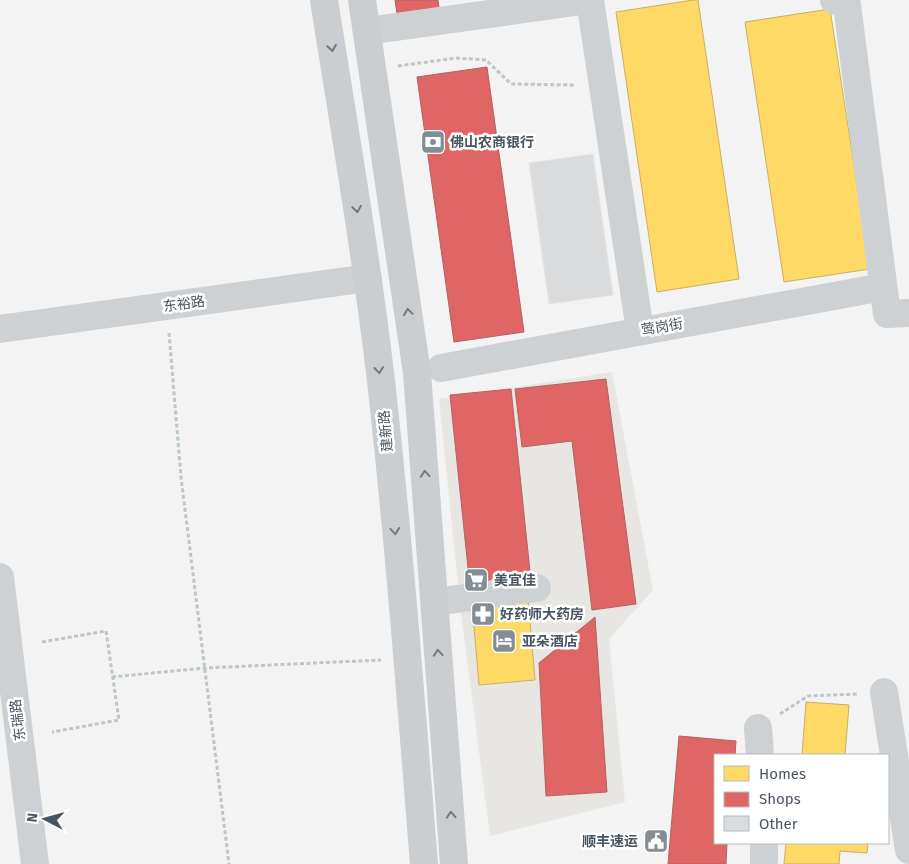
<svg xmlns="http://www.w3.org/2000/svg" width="909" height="864" font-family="'Fira Sans','Noto Sans SC',sans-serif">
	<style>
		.commercial { fill: #e7e6e2 }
		.homes { fill: #ffd966; stroke: #c8b164 }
		.shops { fill: #e06666; stroke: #b26164 }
		.building { fill: #dadbdd; stroke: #e5e5e6 }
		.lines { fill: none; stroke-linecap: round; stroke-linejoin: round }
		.path { stroke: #bbc8c4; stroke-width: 3; stroke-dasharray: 4 2.5; stroke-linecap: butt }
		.minor { stroke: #ced1d4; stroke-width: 28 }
		.major { stroke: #caced1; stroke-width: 28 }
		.oneway { stroke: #6f7983 }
		.labels { text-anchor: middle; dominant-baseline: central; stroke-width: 5; stroke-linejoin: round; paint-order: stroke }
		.poi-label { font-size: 14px; font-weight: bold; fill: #485561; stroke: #fff; text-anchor: start }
		.street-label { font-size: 14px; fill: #485561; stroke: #fff }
	</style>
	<rect width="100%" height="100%" fill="#f3f3f3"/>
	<path class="commercial" d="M 612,372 L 653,590 L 609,639 L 625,802 L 490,836 L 461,613 L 439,399 Z"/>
	<g class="homes">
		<path d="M 693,0 L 698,0 L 739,279 L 657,292 L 616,12 Z"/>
		<path d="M 830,9 L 870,269 L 784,282 L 745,22 Z"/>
		<path d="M 528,598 L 535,680 L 479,685 L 472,603 Z"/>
		<path d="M 806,702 L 849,705 L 845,755 L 802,755 Z"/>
		<path d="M 786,843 L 868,843 L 867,853 L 840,851 L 839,864 L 784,864 Z"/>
	</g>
	<g class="shops">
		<path d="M 395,0 L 438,0 L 439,8 L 397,14 Z"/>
		<path d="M 487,67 L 524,332 L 454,342 L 417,77 Z"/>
		<path d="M 606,379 L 636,604 L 592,610 L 572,441 L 522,447 L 515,389 Z"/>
		<path d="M 511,389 L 531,581 L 470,587 L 450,395 Z"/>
		<path d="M 595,617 L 607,792 L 546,796 L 539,663 Z"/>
		<path d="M 679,736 L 736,741 L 735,755 L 715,755 L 715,843 L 727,843 L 726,864 L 668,864 Z"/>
	</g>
	<path class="building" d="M 593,154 L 613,295 L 549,304 L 529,163 Z"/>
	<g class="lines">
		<g class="path">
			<path d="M 398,66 L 456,58 L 486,60 L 511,84 L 576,85"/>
			<path d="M 169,333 L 181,477 L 229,864"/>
			<path d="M 42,642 L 106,631 L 119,720 L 52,732"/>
			<path d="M 112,677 L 205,668 L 381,660"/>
			<path d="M 780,714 L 808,696 L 858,694"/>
		</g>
		<g class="minor">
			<path d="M 590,0 L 640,331"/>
			<path d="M 834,0 L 847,5 L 887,314 L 909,313"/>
			<path d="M 367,31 L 589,0"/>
			<path d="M 0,329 L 368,278"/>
			<path d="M 441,368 L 883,287"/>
			<path d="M 0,577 L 35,864"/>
			<path d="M 435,602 L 537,588"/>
			<path d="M 884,692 L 909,850"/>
			<path d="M 758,728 L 760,755"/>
			<path d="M 764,843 L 764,864"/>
		</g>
		<g class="major">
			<path d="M 324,0 C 344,127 366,253 381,381 C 399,541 411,703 424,864"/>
			<path d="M 362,0 L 417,373 L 454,864"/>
		</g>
	</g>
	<defs><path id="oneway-chevron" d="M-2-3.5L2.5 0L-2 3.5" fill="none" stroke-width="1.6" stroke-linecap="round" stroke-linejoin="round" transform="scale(1.25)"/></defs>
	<g class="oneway">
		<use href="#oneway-chevron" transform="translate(332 48) rotate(81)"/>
		<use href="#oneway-chevron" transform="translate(357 209) rotate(81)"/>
		<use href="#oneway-chevron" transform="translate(408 312) rotate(-98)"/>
		<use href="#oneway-chevron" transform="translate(379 370) rotate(83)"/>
		<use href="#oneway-chevron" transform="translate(425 474) rotate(-94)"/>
		<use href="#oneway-chevron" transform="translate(395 531) rotate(85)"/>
		<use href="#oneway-chevron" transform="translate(438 653) rotate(-94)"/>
		<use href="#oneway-chevron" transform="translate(451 815) rotate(-94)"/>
	</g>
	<defs>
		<symbol id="bank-square" viewBox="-11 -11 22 22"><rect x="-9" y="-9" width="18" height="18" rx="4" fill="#848c94" stroke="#fff"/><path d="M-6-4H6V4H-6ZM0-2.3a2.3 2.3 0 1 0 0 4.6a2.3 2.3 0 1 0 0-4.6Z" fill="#fff"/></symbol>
		<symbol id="supermarket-square" viewBox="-11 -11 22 22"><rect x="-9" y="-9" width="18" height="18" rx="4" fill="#848c94" stroke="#fff"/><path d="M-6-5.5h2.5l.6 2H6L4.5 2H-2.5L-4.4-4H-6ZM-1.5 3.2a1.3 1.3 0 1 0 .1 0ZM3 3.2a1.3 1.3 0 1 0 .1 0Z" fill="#fff"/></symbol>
		<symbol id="pharmacy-square" viewBox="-11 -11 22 22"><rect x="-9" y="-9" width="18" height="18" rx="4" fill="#848c94" stroke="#fff"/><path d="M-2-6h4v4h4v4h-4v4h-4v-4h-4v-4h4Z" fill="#fff"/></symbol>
		<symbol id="hotel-square" viewBox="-11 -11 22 22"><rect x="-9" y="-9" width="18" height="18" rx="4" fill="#848c94" stroke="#fff"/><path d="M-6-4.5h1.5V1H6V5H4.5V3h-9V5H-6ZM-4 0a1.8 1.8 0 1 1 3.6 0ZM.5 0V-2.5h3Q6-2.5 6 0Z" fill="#fff"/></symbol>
		<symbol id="civic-square" viewBox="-11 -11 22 22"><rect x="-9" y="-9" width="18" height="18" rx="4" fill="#848c94" stroke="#fff"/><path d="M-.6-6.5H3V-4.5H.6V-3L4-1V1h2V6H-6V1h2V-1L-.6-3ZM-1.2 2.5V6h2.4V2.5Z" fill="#fff"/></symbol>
	</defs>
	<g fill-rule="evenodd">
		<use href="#bank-square" x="419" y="128" width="28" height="28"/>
		<use href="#supermarket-square" x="462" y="566" width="28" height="28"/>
		<use href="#pharmacy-square" x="469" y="600" width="28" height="28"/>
		<use href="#hotel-square" x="490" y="627" width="28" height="28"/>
		<use href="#civic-square" x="642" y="827" width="28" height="28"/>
	</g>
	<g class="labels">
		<g class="poi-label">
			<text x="450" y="142">佛山农商银行</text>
			<text x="494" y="580">美宜佳</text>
			<text x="500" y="614">好药师大药房</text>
			<text x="522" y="641">亚朵酒店</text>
			<text x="638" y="841" text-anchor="end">顺丰速运</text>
		</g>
		<g class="street-label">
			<text transform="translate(184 304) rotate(-8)">东裕路</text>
			<text transform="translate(662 327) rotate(-10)">莺岗街</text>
			<text transform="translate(386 431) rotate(-95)">建新路</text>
			<text transform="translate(18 720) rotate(-97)">东瑞路</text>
		</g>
	</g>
	<rect x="714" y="754" width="175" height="90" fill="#ffffff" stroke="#b6bbc0"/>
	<rect x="724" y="766" width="25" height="15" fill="#ffd966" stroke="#b6bbc0"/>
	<text x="759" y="779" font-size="15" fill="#485561">Homes</text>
	<rect x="724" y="792" width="25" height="15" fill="#e06666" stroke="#b6bbc0"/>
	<text x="759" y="804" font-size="15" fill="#485561">Shops</text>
	<rect x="724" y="816" width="25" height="15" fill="#dadbdd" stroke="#b6bbc0"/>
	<text x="759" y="829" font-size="15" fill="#485561">Other</text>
	<g transform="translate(45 819) rotate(276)" stroke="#ffffff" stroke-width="4" paint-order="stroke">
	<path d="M0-4L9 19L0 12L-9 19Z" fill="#485561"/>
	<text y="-8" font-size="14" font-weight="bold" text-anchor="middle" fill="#485561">N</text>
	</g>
</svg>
